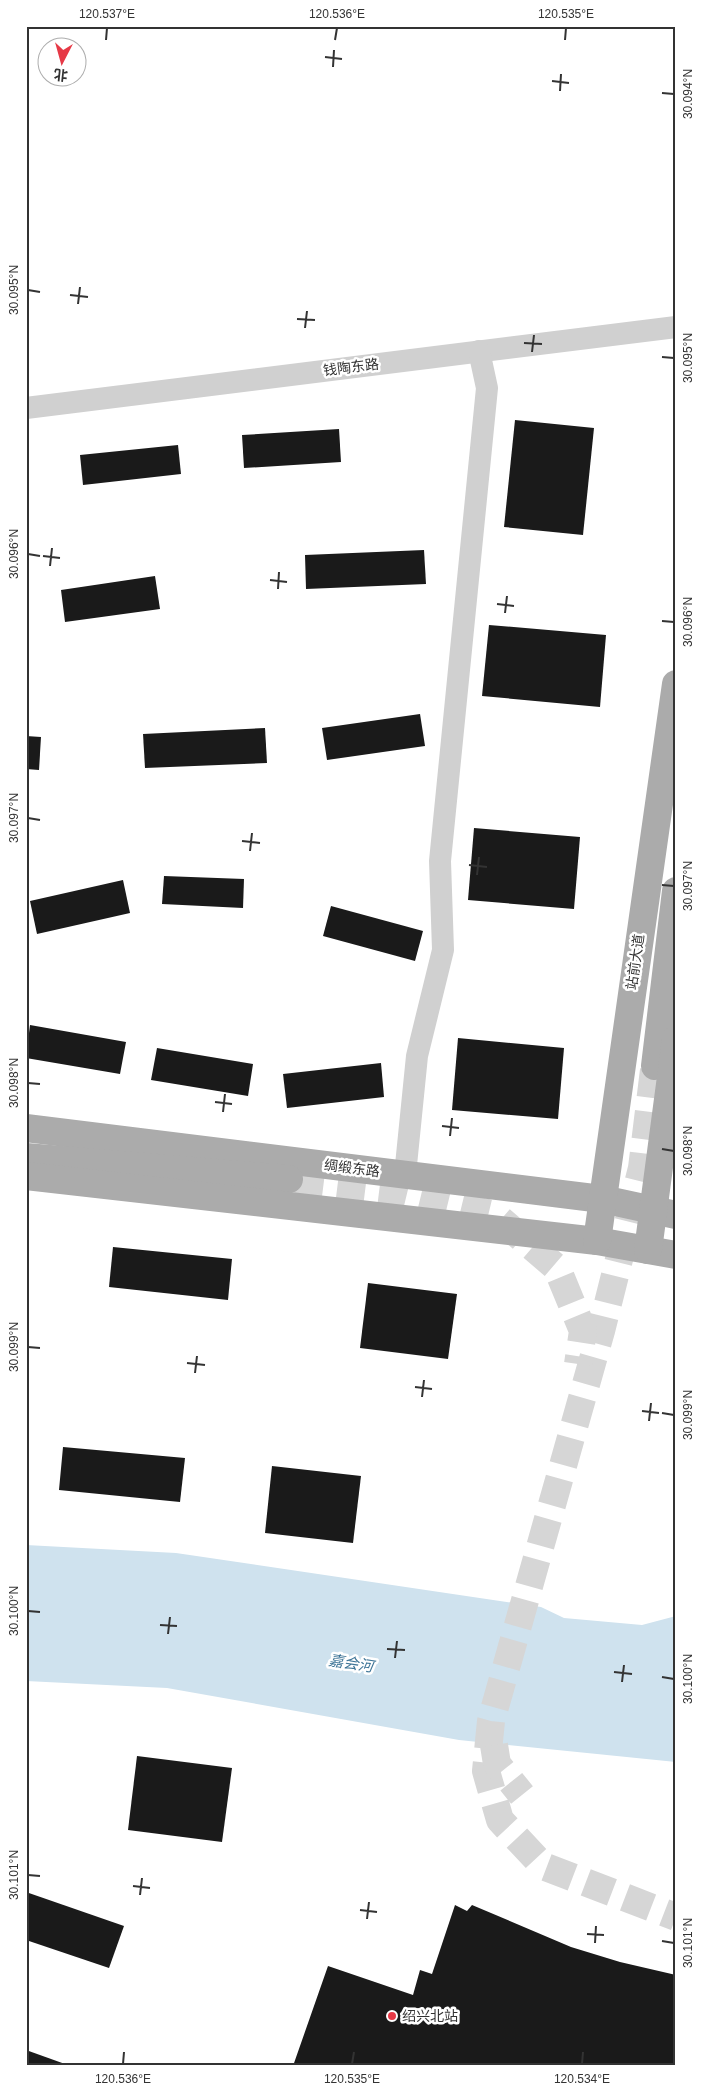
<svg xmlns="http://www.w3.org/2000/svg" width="702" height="2092" font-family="Arial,'Noto Sans SC',sans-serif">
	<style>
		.water { fill: #cfe2ee }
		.building { fill: #1a1a1a }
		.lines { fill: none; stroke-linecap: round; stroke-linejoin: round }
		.major-tunnel { stroke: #d6d6d6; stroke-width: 28; stroke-dasharray: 28 14; stroke-linecap: butt }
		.minor { stroke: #d0d0d0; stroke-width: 22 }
		.major { stroke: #ababab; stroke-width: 28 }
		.ticks { fill: none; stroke: #333; stroke-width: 2 }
		.poi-dot { fill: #e63946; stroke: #fff; stroke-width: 2 }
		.labels { text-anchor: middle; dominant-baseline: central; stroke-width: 5; stroke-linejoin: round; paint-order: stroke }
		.street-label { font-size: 14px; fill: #333; stroke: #fff }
		.poi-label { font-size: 14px; fill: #333; stroke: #fff; text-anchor: start }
		.water-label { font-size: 15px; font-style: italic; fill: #3f7597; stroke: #fff }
		.neatline { fill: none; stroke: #333; stroke-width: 2 }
		.ticks-label { font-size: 12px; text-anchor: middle; fill: #333 }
	</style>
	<rect width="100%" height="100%" fill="#fff"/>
	<path class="water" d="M 26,1545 L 176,1553 L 541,1607 L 564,1618 L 642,1625 L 676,1616 L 676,1762 L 459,1740 L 167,1688 L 26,1681 Z"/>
	<g class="building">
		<path d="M 515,420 L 594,428 L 583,535 L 504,527 Z"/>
		<path d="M 339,429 L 341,462 L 244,468 L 242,435 Z"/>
		<path d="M 178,445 L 181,474 L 83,485 L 80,455 Z"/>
		<path d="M 424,550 L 426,584 L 306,589 L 305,555 Z"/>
		<path d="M 155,576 L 160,609 L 65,622 L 61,590 Z"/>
		<path d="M 489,625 L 606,635 L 600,707 L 482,696 Z"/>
		<path d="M 420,714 L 425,746 L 327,760 L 322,728 Z"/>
		<path d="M 265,728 L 267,763 L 145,768 L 143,734 Z"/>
		<path d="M 26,736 L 41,737 L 39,770 L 26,769 Z"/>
		<path d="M 474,828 L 580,837 L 574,909 L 468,900 Z"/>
		<path d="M 164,876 L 244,879 L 243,908 L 162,904 Z"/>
		<path d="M 123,880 L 130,913 L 37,934 L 30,901 Z"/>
		<path d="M 331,906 L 423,931 L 415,961 L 323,936 Z"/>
		<path d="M 30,1025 L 126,1042 L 120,1074 L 26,1058 Z"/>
		<path d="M 458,1038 L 564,1048 L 558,1119 L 452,1110 Z"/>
		<path d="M 157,1048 L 253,1064 L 248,1096 L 151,1080 Z"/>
		<path d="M 381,1063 L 384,1097 L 287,1108 L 283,1074 Z"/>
		<path d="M 113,1247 L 232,1259 L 228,1300 L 109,1287 Z"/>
		<path d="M 368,1283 L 457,1294 L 448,1359 L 360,1348 Z"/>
		<path d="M 63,1447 L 185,1458 L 180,1502 L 59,1490 Z"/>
		<path d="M 272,1466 L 361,1476 L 353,1543 L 265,1533 Z"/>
		<path d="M 137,1756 L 232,1768 L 222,1842 L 128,1830 Z"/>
		<path d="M 26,1892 L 124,1926 L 109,1968 L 26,1940 Z"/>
		<path d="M 455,1905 L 467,1911 L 472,1905 L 571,1947 L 620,1962 L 676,1975 L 676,2066 L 293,2066 L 328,1966 L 413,1995 L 420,1970 L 432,1974 Z"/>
		<path d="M 26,2050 L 65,2064 L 65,2066 L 26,2066 Z"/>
	</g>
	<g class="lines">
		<g class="major-tunnel">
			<path d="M 654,1070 L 642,1168 L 601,1331 L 491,1721 L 486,1771 L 500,1820 L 543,1866 L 676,1917"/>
			<path d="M 296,1179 L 400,1192 L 495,1215 L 557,1268 L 583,1331 L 578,1364"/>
			<path d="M 494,1745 L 497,1764 L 522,1795"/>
		</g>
		<g class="minor">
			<path d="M 26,408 L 676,327"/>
			<path d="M 405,1175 L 417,1056 L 443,950 L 440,861 L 487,388 L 479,351"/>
		</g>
		<g class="major">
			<path d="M 655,1066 L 676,891"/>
			<path d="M 26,1128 L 602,1199 L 676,1215"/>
			<path d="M 26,1157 L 289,1179"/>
			<path d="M 26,1176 L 597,1241 L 676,1255"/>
			<path d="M 597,1241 L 676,684"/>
			<path d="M 648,1250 L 676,1039"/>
		</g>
	</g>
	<path class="ticks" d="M 106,40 L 107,28M 335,40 L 337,28M 565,40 L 566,28M 325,57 L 342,59M 333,67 L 334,50M 552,81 L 569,83M 560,91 L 561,74M 662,93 L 674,94M 28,290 L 40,292M 70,295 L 88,297M 78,304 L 80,287M 297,319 L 315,320M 305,328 L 307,311M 524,343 L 542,344M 532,352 L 534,335M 662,357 L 674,358M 28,554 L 40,556M 43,556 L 60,558M 50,566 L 52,548M 270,580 L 287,582M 278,589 L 279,572M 497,604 L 514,606M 505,613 L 507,596M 662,621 L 674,622M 28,818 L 40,820M 242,841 L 260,843M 250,851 L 252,833M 469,865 L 487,867M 477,875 L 479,857M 662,885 L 674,886M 28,1083 L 40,1084M 215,1102 L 232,1104M 223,1112 L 225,1094M 442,1126 L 459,1128M 450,1136 L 452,1118M 662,1149 L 674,1151M 28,1347 L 40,1348M 187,1363 L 205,1365M 195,1373 L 197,1356M 415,1387 L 432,1389M 422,1397 L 424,1380M 642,1411 L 659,1413M 662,1413 L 674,1415M 649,1421 L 651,1403M 28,1611 L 40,1612M 160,1625 L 177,1626M 168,1634 L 170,1617M 387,1649 L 405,1650M 395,1658 L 397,1641M 614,1672 L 632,1674M 662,1677 L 674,1679M 622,1682 L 624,1665M 28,1875 L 40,1876M 133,1886 L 150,1888M 140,1895 L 142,1878M 360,1910 L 377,1912M 367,1919 L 369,1902M 587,1934 L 604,1935M 662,1941 L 674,1943M 595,1943 L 596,1926M 123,2064 L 124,2052M 352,2064 L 354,2052M 582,2064 L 583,2052"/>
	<circle class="poi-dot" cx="392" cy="2016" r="5"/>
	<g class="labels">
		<g class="street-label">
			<text transform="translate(351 367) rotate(-7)">钱陶东路</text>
			<text transform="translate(635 962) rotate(-82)">站前大道</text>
			<text transform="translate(352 1168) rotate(7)">绸缎东路</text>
		</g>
		<g class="poi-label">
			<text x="402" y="2016">绍兴北站</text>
		</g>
		<g class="water-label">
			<text transform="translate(351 1663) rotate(9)">嘉会河</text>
		</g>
	</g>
	<rect width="702" height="2092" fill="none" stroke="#ffffff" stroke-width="55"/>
	<g transform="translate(62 62) rotate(186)"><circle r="24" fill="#ffffff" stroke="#adadad"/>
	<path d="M0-4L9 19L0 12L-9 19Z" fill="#e63946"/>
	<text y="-8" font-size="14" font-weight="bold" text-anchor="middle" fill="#333333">北</text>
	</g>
	<rect x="28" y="28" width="646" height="2036" class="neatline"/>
	<g class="ticks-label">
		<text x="107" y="18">120.537°E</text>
		<text x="337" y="18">120.536°E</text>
		<text x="566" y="18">120.535°E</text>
		<text transform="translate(688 94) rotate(-90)" y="4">30.094°N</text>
		<text transform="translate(14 290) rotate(-90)" y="4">30.095°N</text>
		<text transform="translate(688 358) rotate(-90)" y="4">30.095°N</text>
		<text transform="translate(14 554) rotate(-90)" y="4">30.096°N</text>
		<text transform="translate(688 622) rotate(-90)" y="4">30.096°N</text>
		<text transform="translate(14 818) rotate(-90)" y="4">30.097°N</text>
		<text transform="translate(688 886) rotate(-90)" y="4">30.097°N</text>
		<text transform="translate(14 1083) rotate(-90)" y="4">30.098°N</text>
		<text transform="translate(688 1151) rotate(-90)" y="4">30.098°N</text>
		<text transform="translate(14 1347) rotate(-90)" y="4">30.099°N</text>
		<text transform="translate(688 1415) rotate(-90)" y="4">30.099°N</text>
		<text transform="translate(14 1611) rotate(-90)" y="4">30.100°N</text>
		<text transform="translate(688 1679) rotate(-90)" y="4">30.100°N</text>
		<text transform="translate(14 1875) rotate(-90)" y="4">30.101°N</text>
		<text transform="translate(688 1943) rotate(-90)" y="4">30.101°N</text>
		<text x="123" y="2083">120.536°E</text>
		<text x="352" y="2083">120.535°E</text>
		<text x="582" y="2083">120.534°E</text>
	</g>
</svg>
